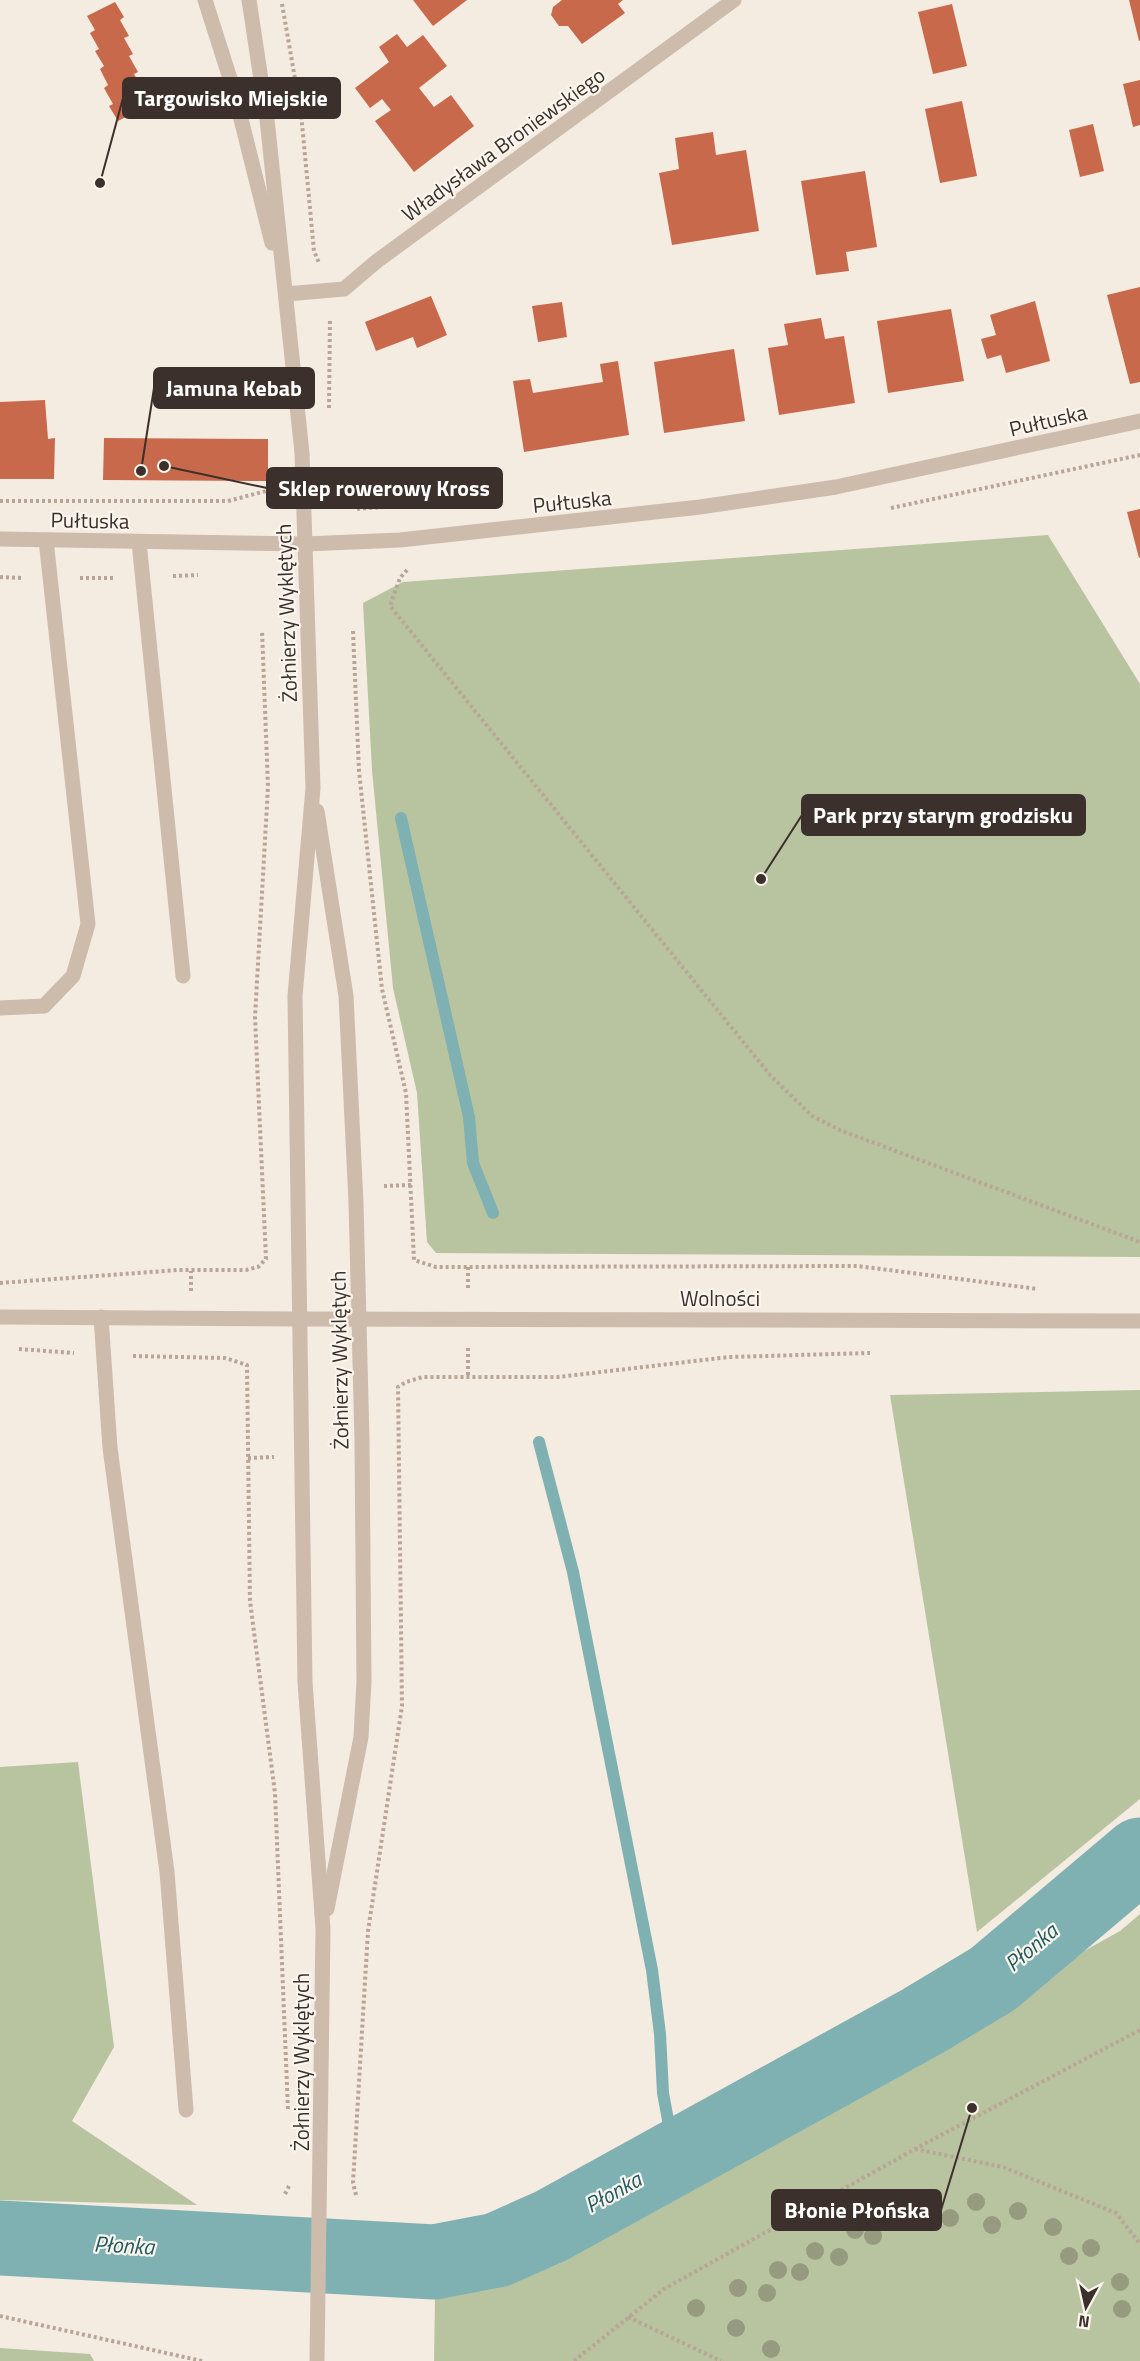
<svg xmlns="http://www.w3.org/2000/svg" width="1140" height="2361" font-family="'Titillium Web',sans-serif">
	<style>
		.green { fill: #b8c4a0 }
		.lines { fill: none; stroke-linecap: round; stroke-linejoin: round }
		.stream { stroke: #7fb0b2; stroke-width: 12 }
		.river { stroke: #7fb0b2; stroke-width: 75 }
		.building { fill: #c8694b }
		.path { stroke: #b9a596; stroke-width: 4; stroke-dasharray: 3 3; stroke-linecap: butt }
		.service { stroke: #cdbbac; stroke-width: 15 }
		.minor { stroke: #cdbbac; stroke-width: 15 }
		.tertiary { stroke: #cdbbac; stroke-width: 15 }
		.tree { fill: #969b7f }
		.labels { text-anchor: middle; dominant-baseline: central; stroke-width: 4.5; stroke-linejoin: round; paint-order: stroke }
		.street-label { font-size: 21px; fill: #3b302b; stroke: #fbf5ee }
		.water-label { font-size: 22px; font-style: italic; fill: #1f5a5e; stroke: #fbf5ee }
		.leader { fill: none; stroke: #3b302b; stroke-width: 2 }
		.callout-dot { fill: #3b302b; stroke: #fbf5ee; stroke-width: 2 }
		.callout { fill: #3b302b; stroke: #3b302b; stroke-width: 2 }
		.callout-label { font-size: 22px; text-anchor: middle; font-weight: bold; fill: #fff }
	</style>
	<rect width="100%" height="100%" fill="#f4ebe1"/>
	<g class="green">
		<path d="M 1048,535 L 1140,684 L 1140,1257 L 436,1253 L 427,1242 L 417,1093 L 393,988 L 372,770 L 363,603 L 403,582 Z"/>
		<path d="M 1140,1390 L 1140,1799 L 977,1932 L 890,1395 Z"/>
		<path d="M 78,1762 L 114,2047 L 72,2121 L 197,2205 L 0,2200 L 0,1767 Z"/>
		<path d="M 1140,1914 L 1140,2361 L 434,2361 L 435,2299 L 486,2285 L 1120,1931 Z"/>
		<path d="M 0,2348 L 90,2354 L 94,2361 L 0,2361 Z"/>
	</g>
	<g class="lines">
		<g class="stream">
			<path d="M 401,818 L 469,1117 L 473,1163 L 493,1213"/>
			<path d="M 539,1442 L 573,1572 L 652,1970 L 660,2034 L 663,2093 L 675,2158"/>
		</g>
		<path class="river" d="M 0,2238 L 434,2262 L 497,2250 L 551,2226 L 923,2021 L 993,1979 L 1140,1855"/>
	</g>
	<g class="building">
		<path d="M 413,0 L 467,0 L 433,26 Z"/>
		<path d="M 562,0 L 623,0 L 618,4 L 625,13 L 582,44 L 568,26 L 559,26 L 551,15 L 553,7 Z"/>
		<path d="M 1129,0 L 1140,0 L 1140,41 L 1139,41 Z"/>
		<path d="M 115,2 L 124,17 L 120,20 L 129,36 L 124,38 L 133,54 L 129,56 L 138,72 L 134,74 L 143,90 L 138,93 L 145,107 L 118,121 L 109,106 L 113,104 L 104,88 L 108,85 L 100,69 L 104,66 L 95,51 L 99,49 L 90,33 L 95,30 L 87,16 Z"/>
		<path d="M 952,4 L 967,66 L 933,74 L 918,12 Z"/>
		<path d="M 397,34 L 407,47 L 423,35 L 447,66 L 419,88 L 434,107 L 451,95 L 474,126 L 414,172 L 375,121 L 391,110 L 382,99 L 370,108 L 355,88 L 389,62 L 379,47 Z"/>
		<path d="M 1140,80 L 1140,125 L 1133,127 L 1123,84 Z"/>
		<path d="M 962,101 L 977,176 L 940,183 L 925,109 Z"/>
		<path d="M 1093,124 L 1104,171 L 1080,177 L 1069,130 Z"/>
		<path d="M 713,132 L 716,155 L 746,150 L 759,231 L 672,245 L 659,173 L 679,169 L 675,138 Z"/>
		<path d="M 865,171 L 877,247 L 846,252 L 849,271 L 816,275 L 801,181 Z"/>
		<path d="M 1140,287 L 1140,382 L 1130,384 L 1107,295 Z"/>
		<path d="M 431,296 L 447,335 L 417,348 L 413,337 L 376,351 L 365,322 Z"/>
		<path d="M 1035,301 L 1050,361 L 1006,373 L 1001,355 L 987,359 L 981,339 L 996,335 L 990,315 Z"/>
		<path d="M 562,302 L 567,337 L 538,342 L 532,306 Z"/>
		<path d="M 951,309 L 964,381 L 888,393 L 877,321 Z"/>
		<path d="M 821,318 L 825,339 L 844,336 L 855,403 L 779,415 L 768,348 L 788,345 L 784,324 Z"/>
		<path d="M 734,349 L 745,421 L 664,433 L 654,362 Z"/>
		<path d="M 618,361 L 629,435 L 524,452 L 513,381 L 530,379 L 533,393 L 603,382 L 600,364 Z"/>
		<path d="M 45,400 L 48,439 L 55,438 L 54,479 L 0,479 L 0,402 Z"/>
		<path d="M 104,438 L 268,439 L 268,481 L 103,480 Z"/>
		<path d="M 1140,509 L 1140,557 L 1139,558 L 1127,512 Z"/>
	</g>
	<g class="lines">
		<g class="path">
			<path d="M 282,4 L 301,113 L 314,251 L 319,263"/>
			<path d="M 329,408 L 330,319"/>
			<path d="M 334,475 L 344,496 L 356,509 L 427,504"/>
			<path d="M 0,501 L 228,501 L 270,490 L 273,483"/>
			<path d="M 891,508 L 1140,455"/>
			<path d="M 407,570 L 400,578 L 390,606 L 770,1075 L 812,1116 L 842,1131 L 1140,1242"/>
			<path d="M 173,576 L 198,575"/>
			<path d="M 0,577 L 21,578"/>
			<path d="M 80,578 L 114,578"/>
			<path d="M 353,631 L 359,771 L 382,989 L 406,1093 L 414,1260 L 436,1267 L 857,1266 L 1038,1289"/>
			<path d="M 384,1186 L 411,1185"/>
			<path d="M 468,1267 L 468,1289"/>
			<path d="M 0,1283 L 178,1270 L 246,1270 L 258,1267 L 266,1259 L 255,1017 L 268,787 L 262,630"/>
			<path d="M 191,1291 L 191,1271"/>
			<path d="M 468,1348 L 468,1377"/>
			<path d="M 19,1349 L 74,1353"/>
			<path d="M 133,1356 L 225,1358 L 247,1365 L 250,1601 L 275,1793 L 288,2110"/>
			<path d="M 248,1458 L 274,1457"/>
			<path d="M 915,2149 L 1003,2167 L 1116,2213 L 1140,2244"/>
			<path d="M 285,2194 L 289,2186"/>
			<path d="M 356,2195 L 353,2183 L 368,1931 L 402,1706 L 398,1387 L 406,1382 L 423,1377 L 558,1377 L 729,1357 L 870,1353"/>
			<path d="M 0,2316 L 202,2361"/>
			<path d="M 628,2317 L 721,2361"/>
			<path d="M 574,2361 L 664,2289 L 915,2149 L 1140,2030"/>
		</g>
		<g class="service">
			<path d="M 139,542 L 183,976"/>
			<path d="M 0,1008 L 44,1006 L 73,976 L 88,924 L 46,540"/>
			<path d="M 0,1317 L 300,1319"/>
			<path d="M 101,1317 L 110,1448 L 167,1872 L 186,2110"/>
		</g>
		<g class="minor">
			<path d="M 286,294 L 344,289 L 377,261 L 734,0"/>
			<path d="M 305,544 L 400,540 L 700,507 L 836,487 L 1140,421"/>
		</g>
		<g class="tertiary">
			<path d="M 205,0 L 234,91 L 272,243"/>
			<path d="M 249,0 L 267,119 L 302,453 L 313,788 L 295,996 L 305,1682 L 323,1929 L 317,2361"/>
			<path d="M 0,539 L 305,544"/>
			<path d="M 317,811 L 346,996 L 356,1202 L 362,1441 L 364,1681 L 361,1737 L 327,1909"/>
			<path d="M 300,1319 L 1140,1321"/>
		</g>
	</g>
	<g class="tree">
		<circle cx="976" cy="2202" r="9"/>
		<circle cx="1018" cy="2211" r="9"/>
		<circle cx="950" cy="2218" r="9"/>
		<circle cx="992" cy="2225" r="9"/>
		<circle cx="1053" cy="2227" r="9"/>
		<circle cx="855" cy="2230" r="9"/>
		<circle cx="873" cy="2236" r="9"/>
		<circle cx="1091" cy="2248" r="9"/>
		<circle cx="815" cy="2251" r="9"/>
		<circle cx="1069" cy="2256" r="9"/>
		<circle cx="839" cy="2257" r="9"/>
		<circle cx="778" cy="2270" r="9"/>
		<circle cx="800" cy="2272" r="9"/>
		<circle cx="1120" cy="2282" r="9"/>
		<circle cx="738" cy="2288" r="9"/>
		<circle cx="767" cy="2293" r="9"/>
		<circle cx="696" cy="2308" r="9"/>
		<circle cx="1122" cy="2309" r="9"/>
		<circle cx="736" cy="2328" r="9"/>
		<circle cx="771" cy="2349" r="9"/>
	</g>
	<g class="labels">
		<g class="street-label">
			<text transform="translate(503 144) rotate(-36)">Władysława Broniewskiego</text>
			<text transform="translate(1048 420) rotate(-13)">Pułtuska</text>
			<text transform="translate(572 501) rotate(-6)">Pułtuska</text>
			<text transform="translate(90 520) rotate(1)">Pułtuska</text>
			<text transform="translate(286 613) rotate(-92)">Żołnierzy Wyklętych</text>
			<text x="720" y="1298">Wolności</text>
			<text transform="translate(339 1360) rotate(-91)">Żołnierzy Wyklętych</text>
			<text transform="translate(301 2062) rotate(-90)">Żołnierzy Wyklętych</text>
		</g>
		<g class="water-label">
			<text transform="translate(1031 1947) rotate(-40)">Płonka</text>
			<text transform="translate(613 2192) rotate(-29)">Płonka</text>
			<text transform="translate(124 2245) rotate(3)">Płonka</text>
		</g>
	</g>
	<path class="leader" d="M100 183L123 98M141 471L154 388M164 466L267 488M761 879L802 815M972 2108L941 2210"/>
	<g class="callout-dot">
		<circle cx="100" cy="183" r="6"/>
		<circle cx="141" cy="471" r="6"/>
		<circle cx="164" cy="466" r="6"/>
		<circle cx="761" cy="879" r="6"/>
		<circle cx="972" cy="2108" r="6"/>
	</g>
	<g class="callout">
		<rect x="123" y="78" width="217" height="40" rx="6"/>
		<rect x="154" y="368" width="160" height="40" rx="6"/>
		<rect x="267" y="468" width="235" height="40" rx="6"/>
		<rect x="802" y="795" width="283" height="40" rx="6"/>
		<rect x="772" y="2190" width="169" height="40" rx="6"/>
	</g>
	<g class="callout-label">
		<text x="231" y="106">Targowisko Miejskie</text>
		<text x="234" y="396">Jamuna Kebab</text>
		<text x="384" y="496">Sklep rowerowy Kross</text>
		<text x="943" y="823">Park przy starym grodzisku</text>
		<text x="857" y="2218">Błonie Płońska</text>
	</g>
	<g transform="translate(1086 2307) rotate(188)" stroke="#fbf5ee" stroke-width="4.5" paint-order="stroke">
	<path d="M0-4.5L10 22L0 15L-10 22Z" fill="#3b302b"/>
	<text y="-9" font-size="16" font-weight="bold" text-anchor="middle" fill="#3b302b">N</text>
	</g>
</svg>
